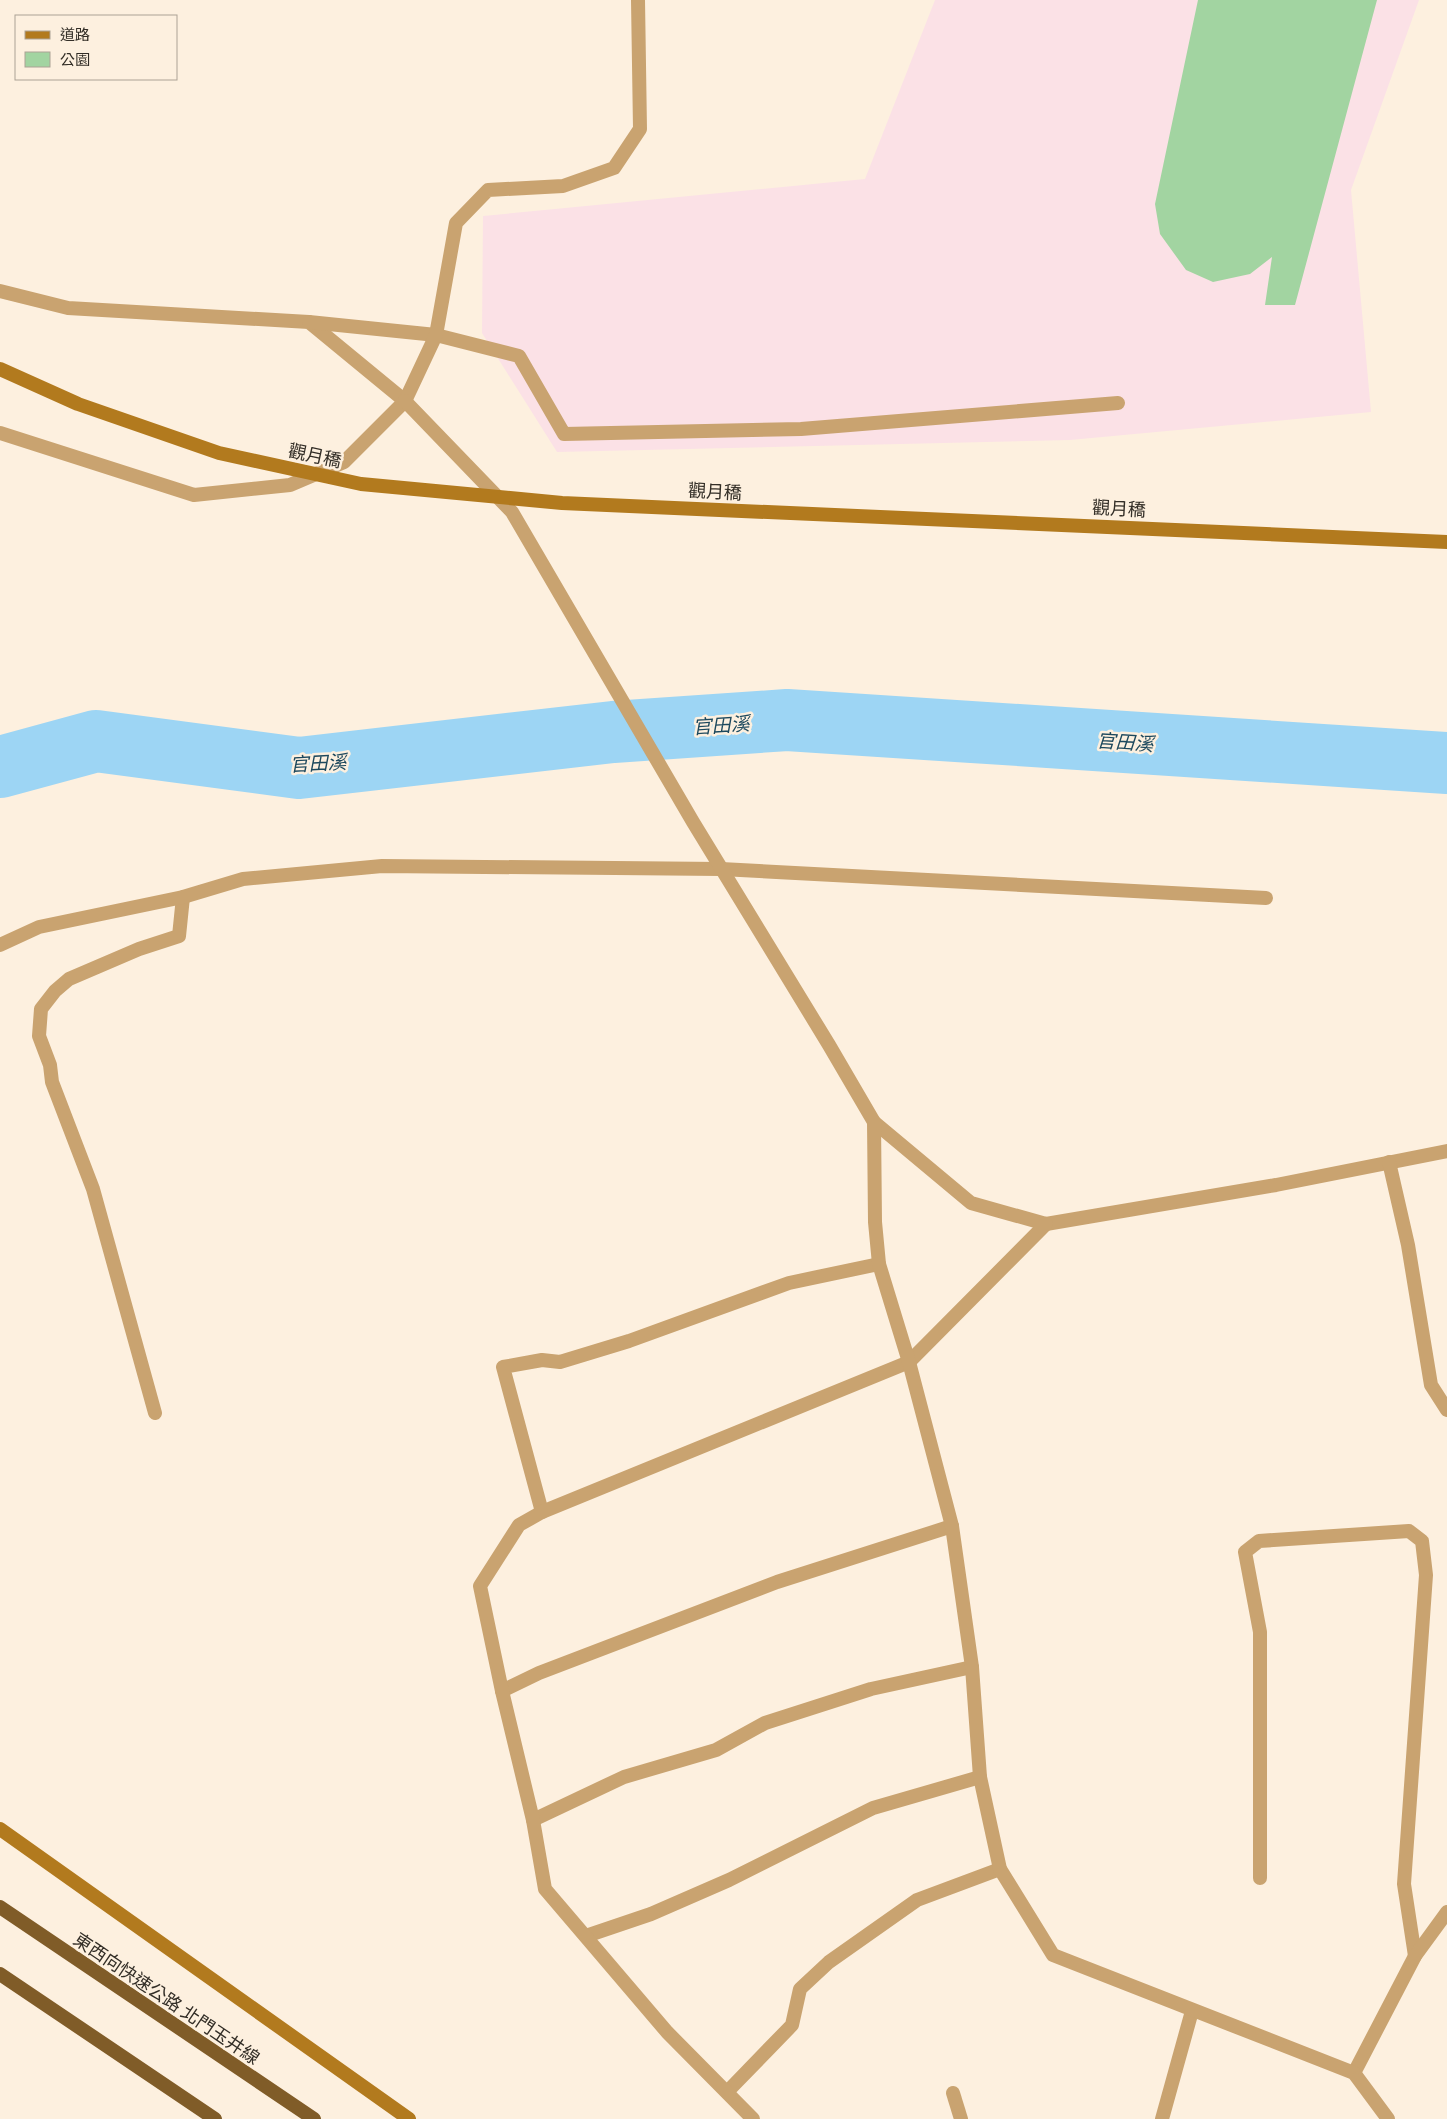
<svg xmlns="http://www.w3.org/2000/svg" width="1447" height="2119" font-family="Manrope,'Noto Sans TC',sans-serif">
	<style>
		.education { fill: #fbe1e6 }
		.green { fill: #a2d4a1 }
		.lines { fill: none; stroke-linecap: round; stroke-linejoin: round }
		.river { stroke: #9dd5f4; stroke-width: 62 }
		.service { stroke: #c9a370; stroke-width: 14 }
		.minor { stroke: #c9a370; stroke-width: 14 }
		.tertiary { stroke: #c9a370; stroke-width: 14 }
		.secondary { stroke: #b27a1e; stroke-width: 14 }
		.trunk { stroke: #805c28; stroke-width: 14 }
		.secondary-bridge { stroke: #b27a1e; stroke-width: 14 }
		.labels { text-anchor: middle; dominant-baseline: central; stroke-width: 5; stroke-linejoin: round; paint-order: stroke }
		.street-label { font-size: 18px; fill: #332e27; stroke: #fdf0df }
		.water-label { font-size: 19px; font-style: italic; fill: #1c485d; stroke: #fdf0df }
	</style>
	<rect width="100%" height="100%" fill="#fdf0df"/>
	<path class="education" d="M 935,0 L 1419,0 L 1351,190 L 1371,412 L 1070,440 L 557,452 L 482,333 L 483,216 L 865,179 Z"/>
	<path class="green" d="M 1198,0 L 1377,0 L 1295,305 L 1265,305 L 1272,257 L 1250,274 L 1213,282 L 1186,270 L 1160,234 L 1155,204 Z"/>
	<g class="lines">
		<path class="river" d="M 0,767 L 96,741 L 299,768 L 613,732 L 787,720 L 1447,763"/>
		<g class="service">
			<path d="M 0,291 L 68,308 L 309,322 L 405,401"/>
			<path d="M 309,322 L 436,335 L 519,356 L 564,434 L 801,429 L 1118,403"/>
			<path d="M 0,433 L 194,495 L 290,485 L 344,462 L 405,401 L 436,335 L 456,223 L 488,190 L 563,186 L 614,168 L 640,129 L 638,0"/>
			<path d="M 874,1122 L 971,1203 L 1046,1224 L 1276,1185 L 1447,1151"/>
			<path d="M 1389,1162 L 1408,1245 L 1431,1385 L 1447,1410"/>
			<path d="M 155,1413 L 93,1189 L 52,1082 L 50,1065 L 39,1036 L 41,1009 L 55,991 L 69,979 L 139,949 L 179,936 L 183,897"/>
			<path d="M 542,1512 L 503,1367 L 542,1360 L 560,1362 L 629,1341 L 789,1283 L 879,1264"/>
			<path d="M 502,1691 L 539,1673 L 777,1582 L 952,1526"/>
			<path d="M 533,1820 L 624,1777 L 716,1750 L 765,1723 L 871,1689 L 972,1667"/>
			<path d="M 1260,1878 L 1260,1632 L 1245,1552 L 1259,1541 L 1409,1531 L 1422,1541 L 1426,1575 L 1404,1884 L 1415,1956"/>
			<path d="M 586,1936 L 651,1914 L 729,1880 L 873,1808 L 980,1777"/>
			<path d="M 1354,2073 L 1415,1956 L 1447,1912"/>
			<path d="M 727,2092 L 792,2025 L 800,1989 L 829,1962 L 917,1900 L 1000,1869"/>
			<path d="M 953,2093 L 961,2119"/>
			<path d="M 753,2119 L 667,2032 L 545,1889 L 533,1820 L 502,1691 L 480,1586 L 519,1525 L 542,1512 L 909,1362 L 1046,1224"/>
			<path d="M 1162,2119 L 1192,2011"/>
		</g>
		<path class="minor" d="M 0,945 L 39,927 L 183,897 L 243,879 L 382,866 L 721,869 L 1266,898"/>
		<path class="tertiary" d="M 405,401 L 512,512 L 693,822 L 829,1045 L 874,1122 L 875,1222 L 879,1264 L 909,1362 L 952,1526 L 972,1667 L 980,1777 L 1000,1869 L 1053,1955 L 1354,2073 L 1388,2119"/>
		<path class="secondary" d="M 0,1829 L 409,2119"/>
		<g class="trunk">
			<path d="M 0,1907 L 314,2119"/>
			<path d="M 0,1974 L 215,2119"/>
		</g>
		<path class="secondary-bridge" d="M 0,369 L 78,404 L 219,453 L 361,484 L 562,503 L 1447,542"/>
	</g>
	<g class="labels">
		<g class="street-label">
			<text transform="translate(315 455) rotate(12)">觀月穚</text>
			<text transform="translate(715 491) rotate(3)">觀月穚</text>
			<text transform="translate(1119 508) rotate(3)">觀月穚</text>
			<text transform="translate(167 1998) rotate(34)">東西向快速公路 北門玉井線</text>
		</g>
		<g class="water-label">
			<text transform="translate(721 725) rotate(-4)">官田溪</text>
			<text transform="translate(1125 742) rotate(4)">官田溪</text>
			<text transform="translate(318 763) rotate(-3)">官田溪</text>
		</g>
	</g>
	<rect x="15" y="15" width="162" height="65" fill="#fdf0df" stroke="#aca295"/>
	<rect x="25" y="31" width="25" height="8" fill="#b27a1e" stroke="#aca295"/>
	<text x="60" y="40" font-size="15" fill="#332e27">道路</text>
	<rect x="25" y="52" width="25" height="15" fill="#a2d4a1" stroke="#aca295"/>
	<text x="60" y="65" font-size="15" fill="#332e27">公園</text>
</svg>
